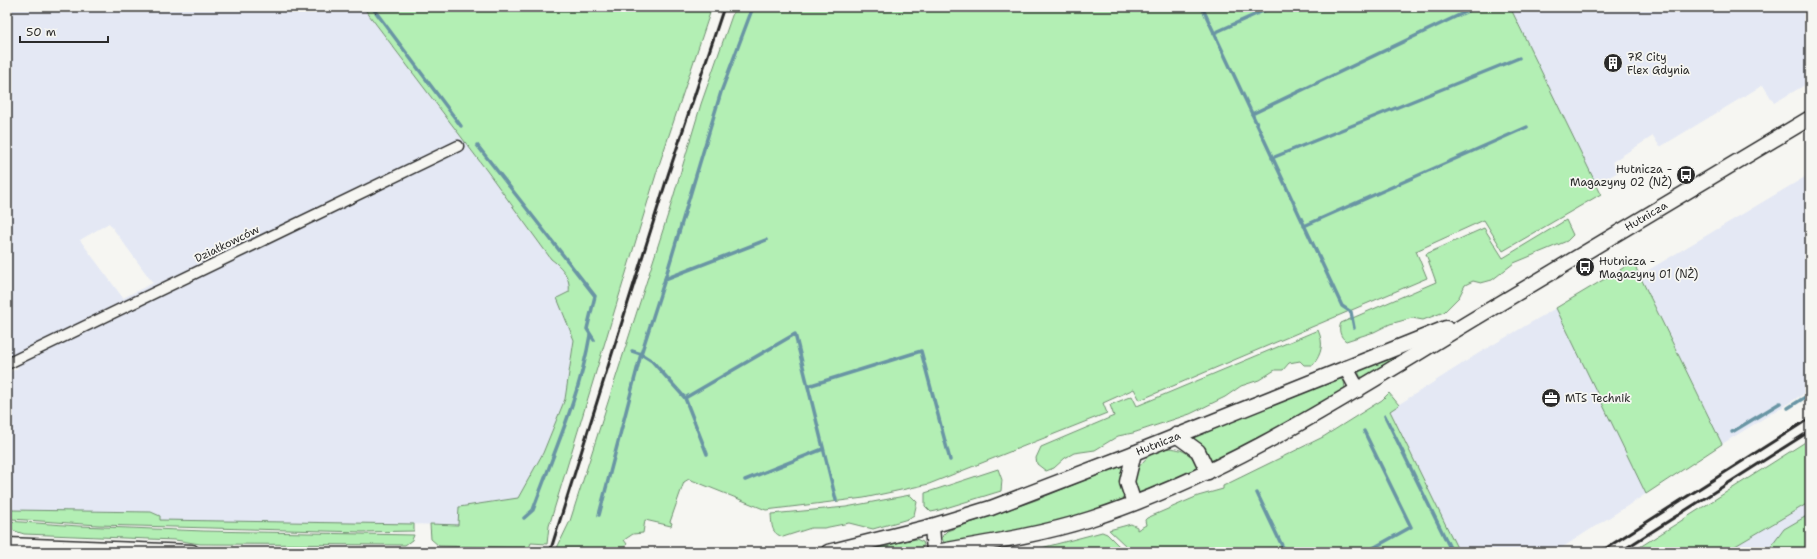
<svg xmlns="http://www.w3.org/2000/svg" width="1817" height="559" font-family="'Shantell Sans',sans-serif">
	<style>
		.built { fill: #e4e8f4; fill-rule: evenodd }
		.green { fill: #b3efb4; stroke: #6f8d70 }
		.lines { fill: none; stroke-linecap: round; stroke-linejoin: round }
		.stream { stroke: #6995a4; stroke-width: 3.5 }
		.street-casing { stroke: #2b2b2b; stroke-width: 13 }
		.secondary-casing { stroke: #2b2b2b; stroke-width: 17 }
		.street { stroke: #f6f6f2; stroke-width: 10 }
		.secondary { stroke: #f6f6f2; stroke-width: 14 }
		.rail { stroke: #2b2b2b; stroke-width: 3 }
		.labels { text-anchor: middle; dominant-baseline: central; stroke-width: 3.5; stroke-linejoin: round; paint-order: stroke }
		.poi-label { font-size: 11px; fill: #2b2b2b; stroke: #f6f6f2; text-anchor: start }
		.street-label { font-size: 11px; fill: #2b2b2b; stroke: #f6f6f2 }
	</style>
	<rect width="100%" height="100%" fill="#f6f6f2"/>
	<filter id="ink" filterUnits="userSpaceOnUse"><feTurbulence type="fractalNoise" baseFrequency=".025" numOctaves="2"/><feDisplacementMap in="SourceGraphic" scale="8" xChannelSelector="R" yChannelSelector="G"/><feConvolveMatrix kernelMatrix="1 2 1 2 8 2 1 2 1" color-interpolation-filters="sRGB"/></filter>
	<g filter="url(#ink)">
		<g class="built">
			<path d="M 7,7 L 363,7 L 487,171 L 551,259 L 561,267 L 567,276 L 570,285 L 569,292 L 557,298 L 574,340 L 565,399 L 543,453 L 518,498 L 459,507 L 458,525 L 160,520 L 160,516 L 151,512 L 12,510 L 7,503 L 7,374 L 18,368 L 7,350 ZM 109,223 L 153,283 L 123,298 L 80,240 Z"/>
			<path d="M 1510,7 L 1810,7 L 1810,82 L 1774,103 L 1763,85 L 1660,147 L 1653,136 L 1612,162 L 1618,172 L 1596,185 Z"/>
			<path d="M 1810,174 L 1810,390 L 1722,444 L 1640,275 Z"/>
			<path d="M 1556,308 L 1646,494 L 1555,552 L 1459,552 L 1390,410 L 1479,353 Z"/>
			<path d="M 1810,502 L 1810,552 L 1725,552 Z"/>
		</g>
		<g class="green">
			<path d="M 363,7 L 712,7 L 658,168 L 549,526 L 547,544 L 531,543 L 529,548 L 439,546 L 431,539 L 430,524 L 458,525 L 459,507 L 518,498 L 543,453 L 565,399 L 574,340 L 557,298 L 569,292 C 571,278 562,267 551,259 L 487,171 Z"/>
			<path d="M 735,7 L 1510,7 L 1601,194 L 1503,251 L 1484,220 L 1416,251 L 1427,278 L 1140,400 L 1134,389 L 1103,403 L 1107,413 L 929,484 L 864,498 L 766,510 L 689,479 L 684,482 L 670,522 L 672,523 L 671,526 L 645,520 L 643,533 L 633,534 L 624,540 L 627,544 L 623,549 L 557,548 L 570,521 L 670,208 L 701,104 Z"/>
			<path d="M 1566,220 L 1573,235 L 1567,241 L 1514,263 L 1492,280 L 1481,283 L 1473,281 L 1465,285 L 1459,297 L 1444,312 L 1423,320 L 1412,318 L 1390,324 L 1374,332 L 1346,341 C 1340,337 1338,329 1341,323 L 1436,282 L 1426,254 L 1484,228 L 1503,258 Z"/>
			<path d="M 1633,262 L 1722,444 L 1646,494 L 1556,308 Z"/>
			<path d="M 1318,330 C 1324,344 1322,353 1313,365 L 1304,365 L 1300,361 L 1289,363 L 1283,370 L 1275,370 L 1259,380 L 1241,386 L 1225,397 L 1190,414 L 1133,433 L 1118,436 L 1095,450 L 1074,453 L 1065,458 L 1054,468 L 1046,471 L 1037,464 L 1036,458 L 1041,447 L 1114,416 L 1110,405 L 1132,396 L 1137,406 Z"/>
			<path d="M 1432,337 L 1363,378 L 1359,375 L 1359,369 Z"/>
			<path d="M 1337,377 L 1344,381 L 1345,388 L 1342,394 L 1285,427 L 1211,462 L 1207,454 L 1189,437 Z"/>
			<path d="M 1389,393 L 1399,405 L 1390,411 L 1459,552 L 1130,552 L 1126,546 L 1109,530 L 1131,524 L 1137,527 L 1137,530 L 1146,525 L 1145,520 L 1147,518 L 1198,496 L 1223,489 L 1223,486 L 1323,437 L 1382,400 Z"/>
			<path d="M 1810,439 L 1810,502 L 1725,552 L 1632,552 Z"/>
			<path d="M 1160,449 C 1178,446 1191,452 1200,468 L 1141,494 C 1122,481 1146,454 1160,449 Z"/>
			<path d="M 1124,464 L 1122,486 L 1125,498 L 1123,501 C 1064,520 1007,538 944,543 L 942,538 L 943,535 L 947,531 L 1036,500 Z"/>
			<path d="M 998,469 L 1002,480 L 1001,491 L 936,511 L 931,512 L 925,506 L 925,493 Z"/>
			<path d="M 910,495 L 917,502 L 914,515 L 908,519 L 873,529 L 849,523 L 824,528 L 811,528 L 783,537 C 771,533 772,526 771,514 L 846,507 Z"/>
			<path d="M 7,503 L 12,510 L 151,512 L 160,516 L 160,520 L 414,524 L 414,531 L 362,532 L 98,525 L 12,519 L 7,517 Z"/>
			<path d="M 1810,514 L 1810,552 L 1767,552 L 1784,529 Z"/>
			<path d="M 7,521 L 79,526 L 204,531 L 414,535 L 412,540 L 405,545 L 200,544 L 175,540 L 24,534 L 12,530 L 7,525 Z"/>
			<path d="M 1102,532 L 1107,534 L 1125,552 L 1026,552 Z"/>
			<path d="M 916,539 L 923,542 L 924,545 L 921,549 L 903,552 L 853,552 Z"/>
		</g>
		<g class="lines">
			<g class="stream">
				<path d="M 372,7 L 461,126"/>
				<path d="M 1202,7 L 1342,306 L 1351,312 L 1354,328"/>
				<path d="M 1214,33 L 1272,7"/>
				<path d="M 1252,114 L 1476,7"/>
				<path d="M 477,145 L 595,296 L 587,329 L 594,340"/>
				<path d="M 1272,158 L 1519,58"/>
				<path d="M 1304,226 L 1527,127"/>
				<path d="M 665,279 L 721,92 L 753,7"/>
				<path d="M 808,386 L 921,351 L 950,460"/>
				<path d="M 685,398 L 795,334 L 836,500"/>
				<path d="M 1788,408 L 1810,394"/>
				<path d="M 1385,416 L 1452,552"/>
				<path d="M 1364,431 L 1411,527 L 1366,552"/>
				<path d="M 1732,432 L 1780,403"/>
				<path d="M 707,454 L 685,398 L 652,361 L 641,354 L 665,279 L 766,240"/>
				<path d="M 745,480 L 823,449"/>
				<path d="M 1257,493 L 1285,552"/>
				<path d="M 599,515 L 641,354 L 632,351"/>
				<path d="M 524,518 L 533,510 C 554,452 580,395 590,335"/>
			</g>
			<defs>
				<path id="street" d="M 7,364 L 458,146"/>
				<g id="secondary">
					<path d="M 1346,368 L 1358,390"/>
					<path d="M 1176,435 L 1198,451 L 1208,472"/>
					<path d="M 1134,503 L 1127,482 L 1134,453"/>
					<path d="M 932,526 L 934,552"/>
					<path d="M 7,545 L 192,552"/>
					<path id="s1" d="M 828,552 L 932,526 L 991,508 L 1134,453 L 1446,328"/>
					<path id="s2" d="M 935,552 C 987,543 1040,535 1090,519 C 1230,474 1354,391 1479,316 C 1589,249 1700,184 1810,118"/>
				</g>
			</defs>
			<use href="#street" class="street-casing"/>
			<use href="#secondary" class="secondary-casing"/>
			<use href="#street" class="street"/>
			<use href="#secondary" class="secondary"/>
			<g class="rail">
				<path d="M 550,552 L 668,175 L 724,7"/>
				<path d="M 1600,552 L 1810,418"/>
				<path d="M 1620,552 L 1810,431"/>
			</g>
		</g>
	</g>
	<defs>
		<symbol id="building-disc" viewBox="-11 -11 22 22"><circle r="9.5" fill="#2b2b2b" stroke="#f6f6f2"/><path d="M-4-6H4V6H1V3H-1V6H-4ZM-2.5-4.3h1.7v1.8h-1.7ZM.8-4.3h1.7v1.8H.8ZM-2.5-1h1.7V.8h-1.7ZM.8-1h1.7V.8H.8Z" fill="#fff"/></symbol>
		<symbol id="bus-disc" viewBox="-11 -11 22 22"><circle r="9.5" fill="#2b2b2b" stroke="#f6f6f2"/><path d="M-5-6H5V4H4V6H2V4H-2V6H-4V4H-5ZM-3.5-4V0h7V-4ZM-3.5 1.2v1.5H-2V1.2ZM2 1.2v1.5H3.5V1.2Z" fill="#fff"/></symbol>
		<symbol id="office-disc" viewBox="-11 -11 22 22"><circle r="9.5" fill="#2b2b2b" stroke="#f6f6f2"/><path d="M-6-3h4V-5.5h4V-3h4V5H-6ZM-1-4.5V-3h2v-1.5ZM-6 0V1H6V0Z" fill="#fff"/></symbol>
	</defs>
	<g fill-rule="evenodd">
		<use href="#building-disc" x="1602" y="52" width="22" height="22"/>
		<use href="#bus-disc" x="1675" y="164" width="22" height="22"/>
		<use href="#bus-disc" x="1574" y="256" width="22" height="22"/>
		<use href="#office-disc" x="1540" y="387" width="22" height="22"/>
	</g>
	<g class="labels">
		<g class="poi-label">
			<text x="1627" y="57">7R City<tspan x="1627" dy="13">Flex Gdynia</tspan></text>
			<text x="1672" y="169" text-anchor="end">Hutnicza -<tspan x="1672" dy="13">Magazyny 02 (NŻ)</tspan></text>
			<text x="1599" y="261">Hutnicza -<tspan x="1599" dy="13">Magazyny 01 (NŻ)</tspan></text>
			<text x="1565" y="398">MTS Technik</text>
		</g>
		<g class="street-label">
			<text stroke="none"><textPath href="#s2" startOffset="793">Hutnicza</textPath></text>
			<text transform="translate(227 244) rotate(-26)">Działkowców</text>
			<text stroke="none"><textPath href="#s1" startOffset="348">Hutnicza</textPath></text>
		</g>
	</g>
	<rect width="1817" height="559" fill="none" stroke="#f6f6f2" stroke-width="24"/>
	<rect x="12" y="12" width="1793" height="535" fill="none" stroke="#2b2b2b" stroke-width="1.5" filter="url(#ink)"/>
	<path d="M20 36v6h88v-6" fill="none" stroke="#2b2b2b" stroke-width="2"/>
	<text x="26" y="36" font-size="12" fill="#2b2b2b" stroke="#f6f6f2" stroke-width="3" paint-order="stroke">50 m</text>
</svg>
